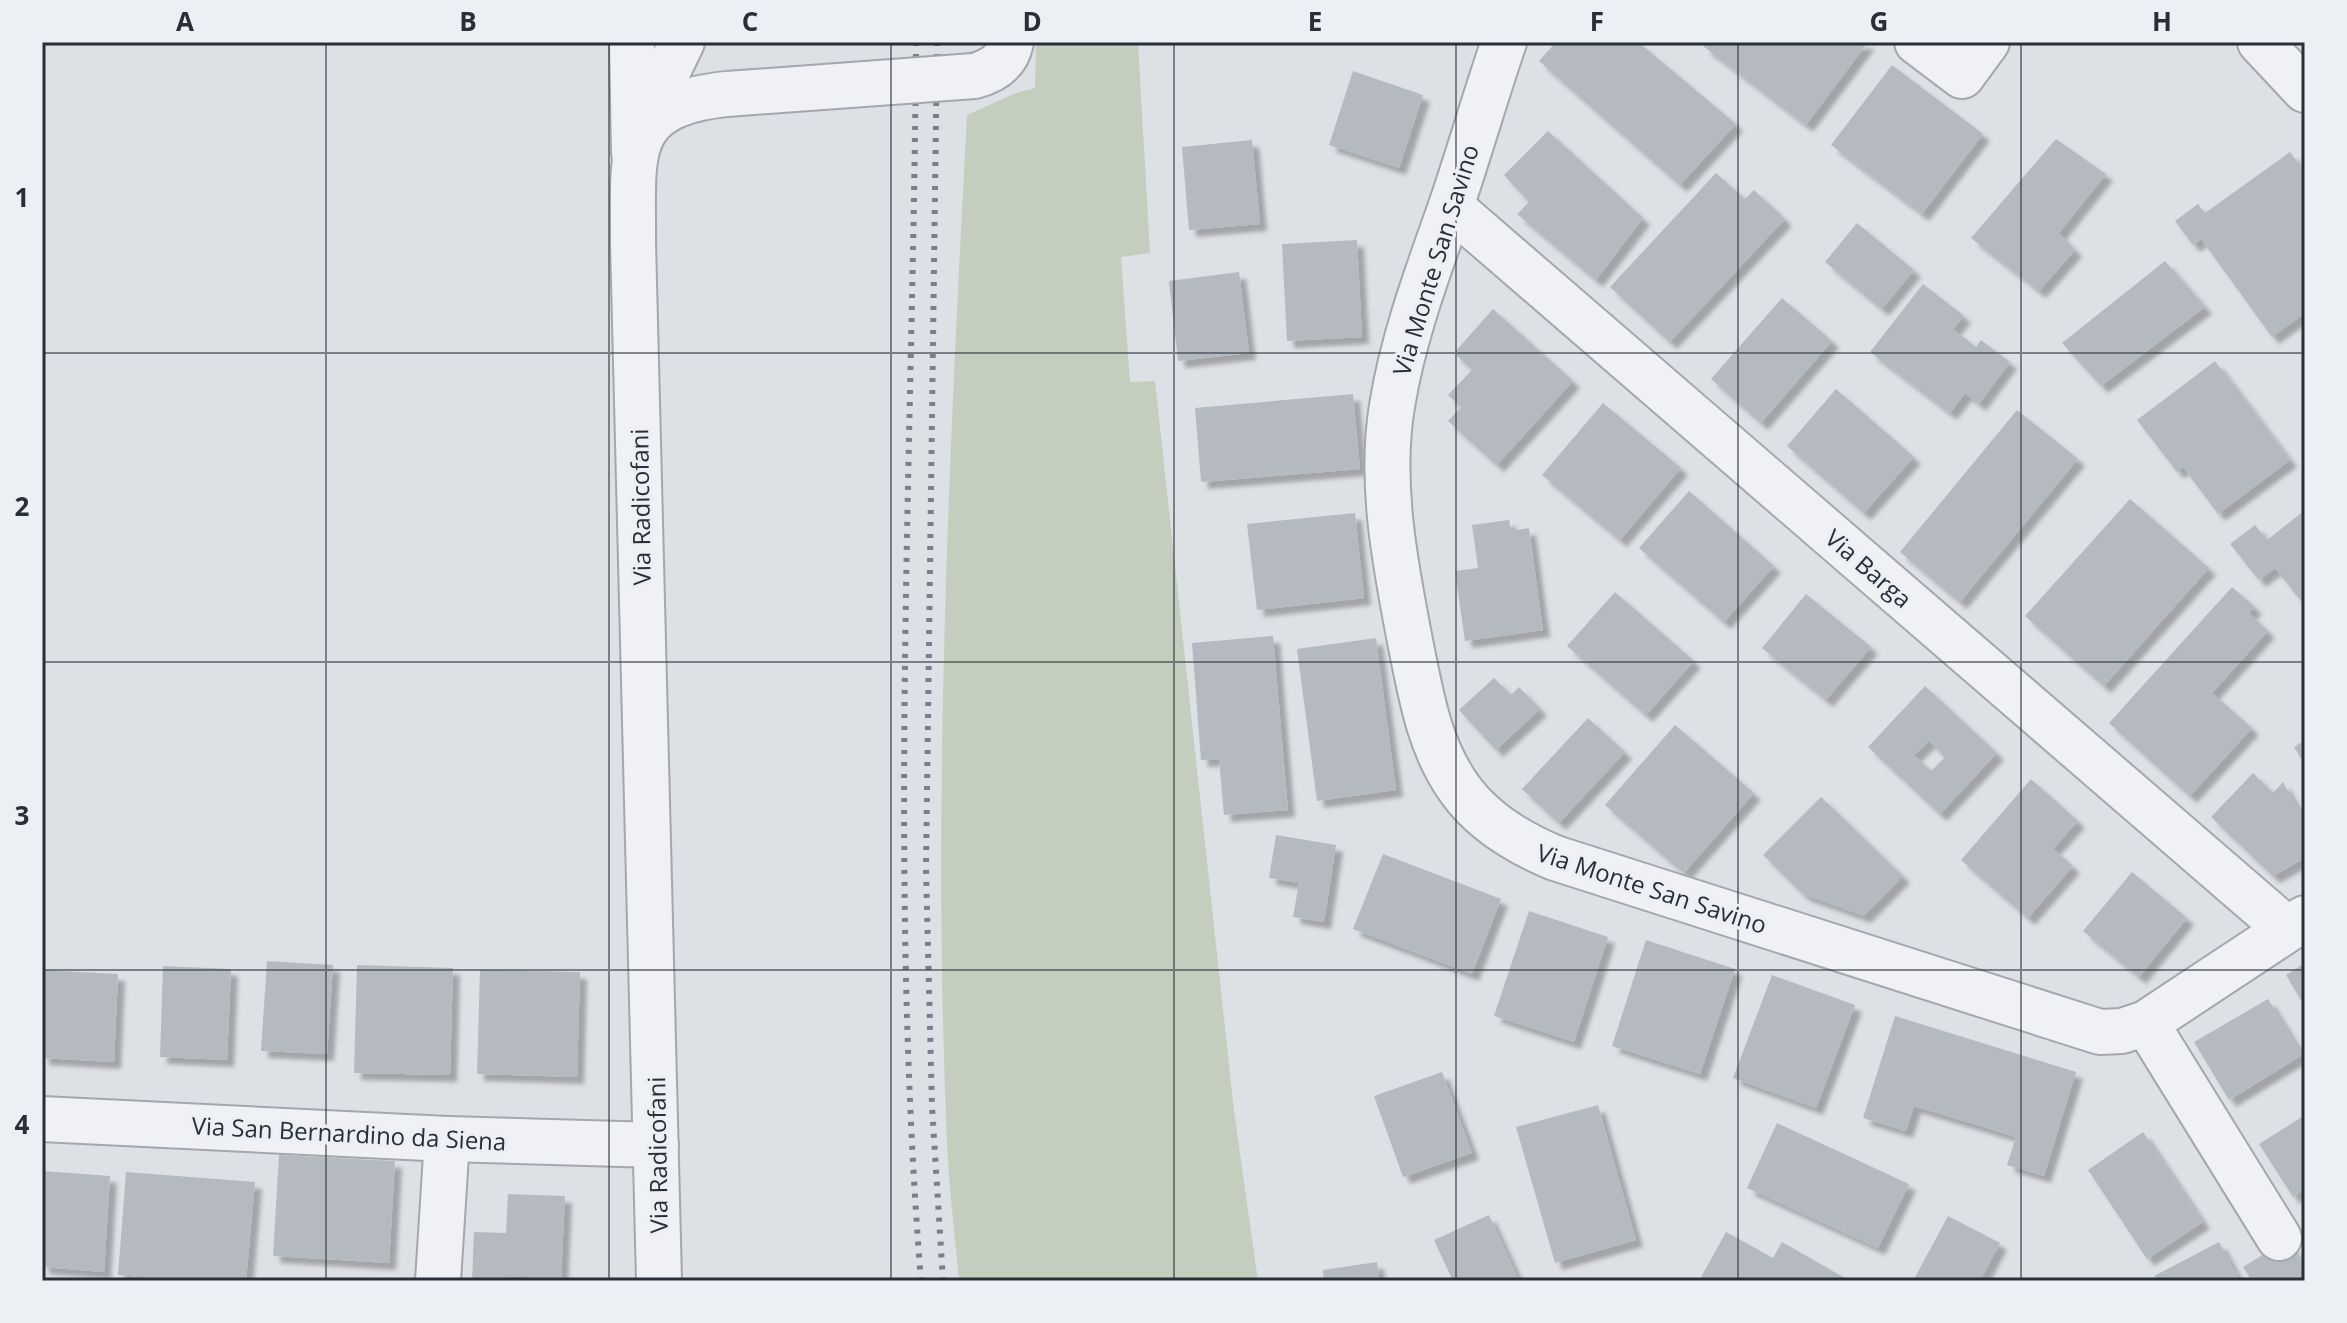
<svg xmlns="http://www.w3.org/2000/svg" width="2347" height="1323" font-family="'Open Sans',sans-serif">
	<style>
		.green { fill: #c3cebf }
		.building { fill: #b5bac1; fill-rule: evenodd; filter: url(#shadow) }
		.lines { fill: none; stroke-linecap: round; stroke-linejoin: round }
		.minor-casing { stroke: #a3a7ae; stroke-width: 48 }
		.minor { stroke: #eff1f4; stroke-width: 44 }
		.rail { stroke: #78808c; stroke-width: 6; stroke-dasharray: 4 8; stroke-linecap: butt }
		.minor-bridge-casing { stroke: #a3a7ae; stroke-width: 48; stroke-linecap: butt }
		.minor-bridge { stroke: #eff1f4; stroke-width: 44 }
		.grid { fill: none; stroke: #282f39; stroke-width: 2; stroke-opacity: 0.55 }
		.labels { text-anchor: middle; dominant-baseline: central; stroke-width: 7; stroke-linejoin: round; paint-order: stroke }
		.street-label { font-size: 24px; fill: #282f39; stroke: #eceff3 }
		.neatline { fill: none; stroke: #282f39; stroke-width: 3 }
		.grid-label { font-size: 26px; text-anchor: middle; font-weight: bold; fill: #282f39 }
	</style>
	<defs>
		<filter id="shadow"><feDropShadow dx="7" dy="7" stdDeviation="2" flood-color="#0004"/></filter>
	</defs>
	<rect width="100%" height="100%" fill="#dde0e5"/>
	<path class="green" d="M 1036,42 L 1111,42 L 1111,45 L 1138,43 L 1150,253 L 1121,257 L 1130,382 L 1155,381 L 1234,1111 L 1258,1281 L 959,1281 C 955,1235 949,1189 947,1142 C 932,800 949,457 967,115 L 1016,93 L 1035,88 Z"/>
	<g class="building">
		<path d="M 1556,42 L 1638,42 L 1736,124 L 1680,185 L 1539,61 Z"/>
		<path d="M 1707,42 L 1868,42 L 1806,125 L 1703,46 Z"/>
		<path d="M 1892,65 L 1983,134 L 1922,214 L 1831,145 Z"/>
		<path d="M 1353,71 L 1423,95 L 1399,168 L 1329,145 Z"/>
		<path d="M 1548,131 L 1643,218 L 1596,280 L 1517,214 L 1529,202 L 1504,175 Z"/>
		<path d="M 2056,139 L 2106,174 L 2059,233 L 2075,250 L 2039,291 L 1971,238 Z"/>
		<path d="M 1252,140 L 1260,224 L 1189,230 L 1182,147 Z"/>
		<path d="M 2290,152 L 2305,173 L 2305,313 L 2272,337 L 2201,239 L 2193,245 L 2175,221 L 2198,204 L 2205,213 Z"/>
		<path d="M 1716,173 L 1745,199 L 1754,190 L 1785,219 L 1670,342 L 1610,287 Z"/>
		<path d="M 1857,223 L 1914,270 L 1882,309 L 1825,262 Z"/>
		<path d="M 1357,240 L 1362,337 L 1287,341 L 1282,244 Z"/>
		<path d="M 2165,261 L 2205,307 L 2101,386 L 2062,343 Z"/>
		<path d="M 1239,272 L 1249,353 L 1178,361 L 1169,281 Z"/>
		<path d="M 1923,284 L 1964,316 L 1953,329 L 1976,347 L 1981,340 L 2010,362 L 1979,404 L 1965,393 L 1950,413 L 1870,352 Z"/>
		<path d="M 1782,298 L 1832,341 L 1761,423 L 1711,379 Z"/>
		<path d="M 1493,309 L 1573,381 L 1497,465 L 1448,421 L 1461,407 L 1448,395 L 1472,370 L 1454,353 Z"/>
		<path d="M 2215,361 L 2290,460 L 2218,514 L 2183,467 L 2177,472 L 2137,420 Z"/>
		<path d="M 1836,389 L 1914,457 L 1864,513 L 1787,446 Z"/>
		<path d="M 1353,394 L 1360,469 L 1201,482 L 1195,408 Z"/>
		<path d="M 1603,403 L 1681,468 L 1620,540 L 1542,475 Z"/>
		<path d="M 2017,410 L 2078,459 L 1960,602 L 1900,552 Z"/>
		<path d="M 1689,491 L 1774,566 L 1724,622 L 1639,548 Z"/>
		<path d="M 2130,499 L 2209,568 L 2104,686 L 2025,616 Z"/>
		<path d="M 2305,510 L 2305,606 L 2275,568 L 2259,580 L 2230,544 L 2255,525 L 2267,540 Z"/>
		<path d="M 1355,513 L 1364,598 L 1257,610 L 1247,524 Z"/>
		<path d="M 1509,520 L 1511,531 L 1529,528 L 1543,630 L 1465,641 L 1455,571 L 1478,568 L 1472,525 Z"/>
		<path d="M 2232,587 L 2255,607 L 2249,613 L 2268,631 L 2212,693 L 2252,728 L 2190,796 L 2109,723 Z"/>
		<path d="M 1615,592 L 1694,661 L 1646,715 L 1567,646 Z"/>
		<path d="M 1806,594 L 1871,647 L 1826,700 L 1762,648 Z"/>
		<path d="M 1273,636 L 1288,810 L 1224,815 L 1219,759 L 1201,760 L 1192,643 Z"/>
		<path d="M 1376,638 L 1396,790 L 1317,801 L 1297,649 Z"/>
		<path d="M 1494,678 L 1511,695 L 1519,687 L 1540,709 L 1496,750 L 1459,710 Z"/>
		<path d="M 1925,686 L 1997,753 L 1940,814 L 1868,747 ZM 1929,741 L 1945,757 L 1931,771 L 1914,755 Z"/>
		<path d="M 1588,718 L 1625,752 L 1559,823 L 1522,789 Z"/>
		<path d="M 1675,725 L 1754,793 L 1684,873 L 1605,805 Z"/>
		<path d="M 2305,740 L 2305,765 L 2294,747 Z"/>
		<path d="M 2253,773 L 2273,793 L 2283,782 L 2305,822 L 2305,858 L 2273,876 L 2211,817 Z"/>
		<path d="M 2031,779 L 2078,821 L 2053,849 L 2073,866 L 2028,918 L 1961,860 Z"/>
		<path d="M 1821,797 L 1903,876 L 1864,916 L 1803,894 L 1763,855 Z"/>
		<path d="M 1276,835 L 1336,845 L 1324,922 L 1293,917 L 1299,883 L 1269,878 Z"/>
		<path d="M 1383,854 L 1501,899 L 1472,974 L 1353,929 Z"/>
		<path d="M 2132,872 L 2187,918 L 2139,977 L 2083,931 Z"/>
		<path d="M 1529,911 L 1608,937 L 1574,1042 L 1494,1016 Z"/>
		<path d="M 1646,940 L 1735,969 L 1700,1074 L 1612,1046 Z"/>
		<path d="M 267,961 L 333,965 L 327,1054 L 261,1051 Z"/>
		<path d="M 2305,963 L 2305,1007 L 2286,975 Z"/>
		<path d="M 357,965 L 453,968 L 450,1075 L 354,1073 Z"/>
		<path d="M 163,966 L 231,969 L 227,1060 L 160,1057 Z"/>
		<path d="M 42,970 L 118,974 L 114,1062 L 42,1058 Z"/>
		<path d="M 480,970 L 580,972 L 577,1077 L 477,1074 Z"/>
		<path d="M 1772,975 L 1855,1005 L 1816,1108 L 1733,1078 Z"/>
		<path d="M 2268,999 L 2302,1055 L 2229,1100 L 2194,1042 Z"/>
		<path d="M 1895,1016 L 2076,1072 L 2044,1176 L 2007,1165 L 2016,1137 L 1914,1106 L 1906,1131 L 1863,1118 Z"/>
		<path d="M 1442,1072 L 1472,1153 L 1403,1177 L 1374,1096 Z"/>
		<path d="M 1598,1105 L 1636,1240 L 1555,1263 L 1516,1127 Z"/>
		<path d="M 2305,1115 L 2305,1189 L 2293,1197 L 2259,1144 Z"/>
		<path d="M 1777,1123 L 1909,1184 L 1878,1248 L 1747,1188 Z"/>
		<path d="M 2143,1132 L 2203,1222 L 2147,1259 L 2088,1170 Z"/>
		<path d="M 279,1155 L 395,1161 L 389,1263 L 273,1256 Z"/>
		<path d="M 42,1171 L 110,1176 L 104,1272 L 42,1267 Z"/>
		<path d="M 126,1172 L 255,1182 L 246,1281 L 191,1281 L 118,1275 Z"/>
		<path d="M 508,1194 L 565,1196 L 561,1279 L 510,1276 L 510,1281 L 472,1281 L 474,1232 L 506,1233 Z"/>
		<path d="M 1489,1215 L 1519,1281 L 1453,1281 L 1434,1240 Z"/>
		<path d="M 1948,1216 L 2000,1243 L 1980,1281 L 1913,1281 Z"/>
		<path d="M 1726,1232 L 1773,1258 L 1782,1242 L 1850,1281 L 1699,1281 Z"/>
		<path d="M 2287,1240 L 2305,1270 L 2305,1281 L 2252,1281 L 2243,1267 Z"/>
		<path d="M 2219,1242 L 2240,1281 L 2161,1281 L 2154,1276 Z"/>
		<path d="M 1377,1262 L 1379,1281 L 1324,1281 L 1323,1270 Z"/>
	</g>
	<g class="lines">
		<defs>
			<g id="minor">
				<path d="M 632,42 L 634,153"/>
				<path d="M 1504,42 C 1485,97 1469,154 1450,209 C 1427,274 1403,338 1392,406 C 1379,484 1396,569 1411,646 C 1421,695 1429,746 1459,788 C 1482,821 1519,843 1555,858 L 2100,1032 L 2122,1031 L 2146,1023 L 2305,918"/>
				<path d="M 1917,42 L 1962,76 L 1987,42"/>
				<path d="M 2260,42 L 2305,90"/>
				<path d="M 974,76 C 993,71 1007,62 1011,42"/>
				<path d="M 652,121 L 667,73 L 682,42"/>
				<path d="M 1451,207 L 2287,929"/>
				<path d="M 2146,1023 L 2279,1238"/>
				<path d="M 42,1119 L 447,1139 L 656,1145"/>
				<path d="M 438,1281 L 447,1139"/>
				<path d="M 659,1281 L 633,242 C 634,156 620,105 727,94"/>
			</g>
		</defs>
		<use href="#minor" class="minor-casing"/>
		<use href="#minor" class="minor"/>
		<g class="rail">
			<path d="M 916,42 C 913,455 888,869 921,1281"/>
			<path d="M 937,42 L 926,868 L 932,1106 L 943,1281"/>
		</g>
		<defs>
			<path id="minor-bridge" d="M 727,94 L 974,76"/>
		</defs>
		<use href="#minor-bridge" class="minor-bridge-casing"/>
		<use href="#minor-bridge" class="minor-bridge"/>
	</g>
	<path class="grid" d="M 326,42 L 326,1281M 609,42 L 609,1281M 891,42 L 891,1281M 1174,42 L 1174,1281M 1456,42 L 1456,1281M 1738,42 L 1738,1281M 2021,42 L 2021,1281M 42,353 L 2305,353M 42,662 L 2305,662M 42,970 L 2305,970"/>
	<g class="labels">
		<g class="street-label">
			<text transform="translate(1435 260) rotate(-73)">Via Monte San Savino</text>
			<text transform="translate(640 507) rotate(-91)">Via Radicofani</text>
			<text transform="translate(1869 568) rotate(41)">Via Barga</text>
			<text transform="translate(1652 888) rotate(18)">Via Monte San Savino</text>
			<text transform="translate(349 1133) rotate(3)">Via San Bernardino da Siena</text>
			<text transform="translate(657 1155) rotate(-91)">Via Radicofani</text>
		</g>
	</g>
	<rect width="2347" height="1323" fill="none" stroke="#eceff3" stroke-width="88"/>
	<rect x="44" y="44" width="2259" height="1235" class="neatline"/>
	<g class="grid-label">
		<text x="185" y="31">A</text>
		<text x="468" y="31">B</text>
		<text x="750" y="31">C</text>
		<text x="1032" y="31">D</text>
		<text x="1315" y="31">E</text>
		<text x="1597" y="31">F</text>
		<text x="1879" y="31">G</text>
		<text x="2162" y="31">H</text>
		<text x="22" y="207">1</text>
		<text x="22" y="516">2</text>
		<text x="22" y="825">3</text>
		<text x="22" y="1134">4</text>
	</g>
</svg>
